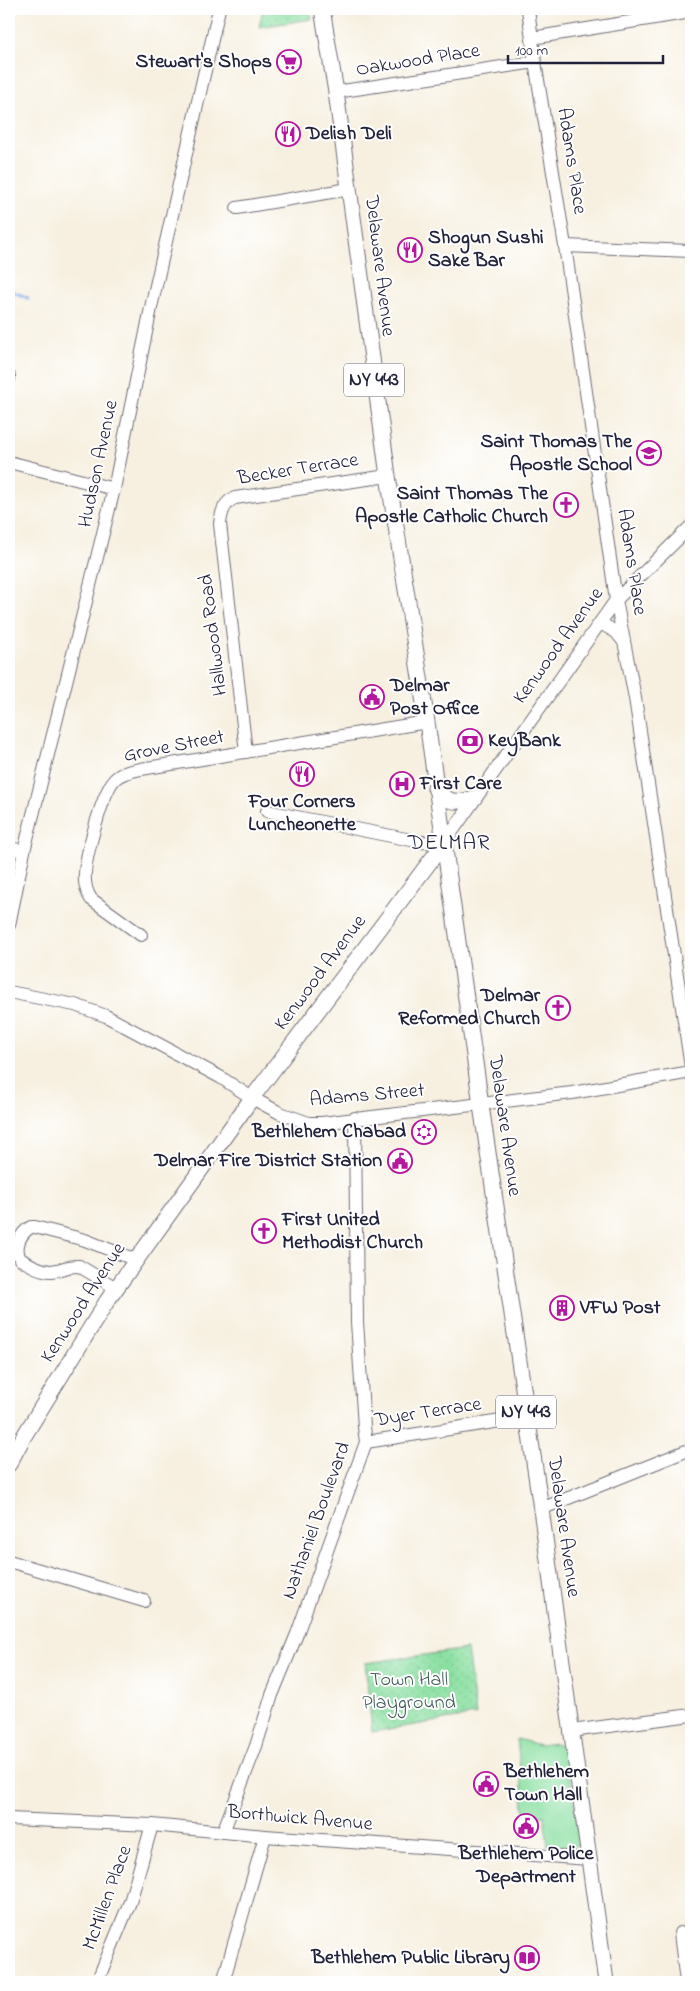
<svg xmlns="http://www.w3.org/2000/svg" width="700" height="1991" font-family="'Indie Flower',sans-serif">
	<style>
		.green { fill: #8adfa1; stroke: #56806e }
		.park { fill: url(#park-dots); stroke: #56806e }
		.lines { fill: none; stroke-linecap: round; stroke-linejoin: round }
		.stream { stroke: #7caee8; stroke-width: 3 }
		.minor-casing { stroke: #6d6a75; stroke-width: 14 }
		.major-casing { stroke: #6d6a75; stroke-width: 17 }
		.minor { stroke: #fff; stroke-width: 12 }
		.major { stroke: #fff; stroke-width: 15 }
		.labels { text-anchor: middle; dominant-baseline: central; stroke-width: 4; stroke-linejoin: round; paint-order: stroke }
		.shield { fill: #fff; stroke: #646476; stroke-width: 1 }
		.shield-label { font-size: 19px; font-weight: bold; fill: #22223b }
		.street-label { font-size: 20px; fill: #22223b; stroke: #fff }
		.poi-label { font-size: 20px; font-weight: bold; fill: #22223b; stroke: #fff; text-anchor: start }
		.park-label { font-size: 20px; fill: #415b5a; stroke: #fff }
		.quarter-label { font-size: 22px; letter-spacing: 1px; fill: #22223b; stroke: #fff }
	</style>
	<defs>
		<pattern id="park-dots" width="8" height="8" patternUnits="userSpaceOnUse" patternTransform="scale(1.25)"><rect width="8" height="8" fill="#8adfa1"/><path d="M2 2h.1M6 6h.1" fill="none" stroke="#77bf8c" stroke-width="1.8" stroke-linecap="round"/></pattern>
	</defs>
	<rect width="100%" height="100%" fill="#fff"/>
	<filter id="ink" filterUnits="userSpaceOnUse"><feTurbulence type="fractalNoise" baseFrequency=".02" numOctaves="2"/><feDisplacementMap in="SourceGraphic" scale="10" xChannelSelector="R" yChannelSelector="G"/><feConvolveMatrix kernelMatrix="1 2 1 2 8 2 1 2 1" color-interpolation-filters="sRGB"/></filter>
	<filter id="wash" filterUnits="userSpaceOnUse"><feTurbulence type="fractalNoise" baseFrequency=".0096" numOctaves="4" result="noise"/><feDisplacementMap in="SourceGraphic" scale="20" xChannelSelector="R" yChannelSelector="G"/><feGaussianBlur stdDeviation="1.12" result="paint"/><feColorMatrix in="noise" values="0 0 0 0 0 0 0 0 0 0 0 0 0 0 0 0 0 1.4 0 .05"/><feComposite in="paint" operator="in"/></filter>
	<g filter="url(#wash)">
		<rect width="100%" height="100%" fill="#f7f0e0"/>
		<path class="green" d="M 517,1739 L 540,1745 L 555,1743 L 566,1747 L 580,1843 L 572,1848 L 548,1846 L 544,1815 L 525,1816 Z"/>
		<g class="park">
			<path d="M 263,9 L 310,9 L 312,19 L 259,27 Z"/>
			<path d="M 467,1649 L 476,1715 L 372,1732 L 365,1663 Z"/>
		</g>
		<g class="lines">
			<path class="stream" d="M 9,290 L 28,298"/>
		</g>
	</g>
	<g filter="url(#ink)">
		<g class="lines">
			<defs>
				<g id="minor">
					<path d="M 528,9 L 535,62 L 565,246 L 616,600 L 635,698 L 691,1067"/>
					<path d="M 532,38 L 691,12"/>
					<path d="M 336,92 L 535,62"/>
					<path d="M 237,208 L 349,189"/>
					<path d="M 565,246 L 691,251"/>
					<path d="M 9,376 L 9,379"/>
					<path d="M 9,462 L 114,489"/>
					<path d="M 600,623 L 616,632 L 624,642"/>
					<path d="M 246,752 L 220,524 C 221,513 224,502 235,498 L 388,476"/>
					<path d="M 267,811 L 421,842 L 444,843 L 616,600 L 691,526"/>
					<path d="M 9,848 L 24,851"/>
					<path d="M 9,925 L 24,851 L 114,489 L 152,303 L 219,9"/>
					<path d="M 141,935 L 91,899 C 86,891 84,883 85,873 C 86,856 103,789 116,778 C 123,772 132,771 141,769 L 427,722"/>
					<path d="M 9,992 L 75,1005 L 106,1016 L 220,1077 L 252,1098 L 280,1113 L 309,1123 L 322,1123 L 572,1093 L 691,1072"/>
					<path d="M 116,1288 L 79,1266 C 69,1265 61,1270 51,1271 C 40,1271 29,1264 20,1259 C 14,1247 20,1233 31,1227 L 35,1227 L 85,1240 L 136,1260"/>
					<path d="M 366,1442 L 526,1417"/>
					<path d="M 541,1509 L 691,1449"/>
					<path d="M 9,1561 L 144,1601"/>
					<path d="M 572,1731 L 691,1715"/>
					<path d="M 9,1819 L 152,1825 L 265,1836 L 589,1859"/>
					<path d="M 223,1832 L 256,1746 L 272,1695 L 297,1634 L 366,1442 L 364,1427 L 357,1322 L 355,1118"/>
					<path d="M 680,1933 L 686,1982"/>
					<path d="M 97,1982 L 130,1902 L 152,1825"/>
					<path d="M 223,1982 L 265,1836"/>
				</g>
				<g id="major">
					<path d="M 322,9 L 336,92 L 388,476 L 427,722 L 482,1112 L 541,1509 L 606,1982"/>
					<path d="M 435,788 C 445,803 458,804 474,798"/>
					<path d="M 9,1464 L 24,1436 L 107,1301 L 252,1098 L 444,843"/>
				</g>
			</defs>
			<use href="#minor" class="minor-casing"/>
			<use href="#major" class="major-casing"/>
			<use href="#minor" class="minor"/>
			<use href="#major" class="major"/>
		</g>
	</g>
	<defs>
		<symbol id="supermarket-ring" viewBox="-11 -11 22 22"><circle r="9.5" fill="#fff" stroke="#b5179e" stroke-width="1.5"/><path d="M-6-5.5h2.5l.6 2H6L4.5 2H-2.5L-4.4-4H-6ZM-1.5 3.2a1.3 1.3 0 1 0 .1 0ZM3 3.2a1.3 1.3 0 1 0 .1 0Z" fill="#b5179e"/></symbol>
		<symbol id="restaurant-ring" viewBox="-11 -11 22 22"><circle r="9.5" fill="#fff" stroke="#b5179e" stroke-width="1.5"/><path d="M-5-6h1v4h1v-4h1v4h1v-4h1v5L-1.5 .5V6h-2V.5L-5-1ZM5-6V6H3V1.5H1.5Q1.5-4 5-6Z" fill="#b5179e"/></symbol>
		<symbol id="school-ring" viewBox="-11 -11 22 22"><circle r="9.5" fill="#fff" stroke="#b5179e" stroke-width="1.5"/><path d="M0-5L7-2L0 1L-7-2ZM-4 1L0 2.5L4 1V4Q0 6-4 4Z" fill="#b5179e"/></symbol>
		<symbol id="church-ring" viewBox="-11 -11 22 22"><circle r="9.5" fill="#fff" stroke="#b5179e" stroke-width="1.5"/><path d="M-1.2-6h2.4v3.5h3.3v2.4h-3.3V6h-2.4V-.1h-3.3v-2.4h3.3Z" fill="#b5179e"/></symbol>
		<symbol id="civic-ring" viewBox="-11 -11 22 22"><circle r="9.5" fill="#fff" stroke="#b5179e" stroke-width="1.5"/><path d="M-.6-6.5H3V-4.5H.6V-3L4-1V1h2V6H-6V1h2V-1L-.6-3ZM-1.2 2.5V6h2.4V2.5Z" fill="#b5179e"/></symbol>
		<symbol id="bank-ring" viewBox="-11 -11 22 22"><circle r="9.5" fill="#fff" stroke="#b5179e" stroke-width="1.5"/><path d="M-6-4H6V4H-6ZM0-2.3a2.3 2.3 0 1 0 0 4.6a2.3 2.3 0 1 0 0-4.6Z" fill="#b5179e"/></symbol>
		<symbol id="hospital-ring" viewBox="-11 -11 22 22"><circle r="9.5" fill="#fff" stroke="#b5179e" stroke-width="1.5"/><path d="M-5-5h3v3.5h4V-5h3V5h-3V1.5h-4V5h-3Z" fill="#b5179e"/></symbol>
		<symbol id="synagogue-ring" viewBox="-11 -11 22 22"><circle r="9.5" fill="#fff" stroke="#b5179e" stroke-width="1.5"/><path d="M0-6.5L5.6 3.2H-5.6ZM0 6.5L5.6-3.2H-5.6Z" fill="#b5179e"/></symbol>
		<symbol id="building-ring" viewBox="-11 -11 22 22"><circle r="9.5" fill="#fff" stroke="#b5179e" stroke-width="1.5"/><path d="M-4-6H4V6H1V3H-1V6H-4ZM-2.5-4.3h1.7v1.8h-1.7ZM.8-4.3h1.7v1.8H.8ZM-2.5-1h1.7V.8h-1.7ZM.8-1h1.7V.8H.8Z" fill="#b5179e"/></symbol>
		<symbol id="library-ring" viewBox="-11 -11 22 22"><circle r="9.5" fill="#fff" stroke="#b5179e" stroke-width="1.5"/><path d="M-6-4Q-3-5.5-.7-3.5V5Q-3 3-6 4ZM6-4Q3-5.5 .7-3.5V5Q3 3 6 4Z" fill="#b5179e"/></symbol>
	</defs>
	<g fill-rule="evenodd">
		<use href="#supermarket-ring" x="275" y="48" width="28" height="28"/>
		<use href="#restaurant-ring" x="274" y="120" width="28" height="28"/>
		<use href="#restaurant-ring" x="396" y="236" width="28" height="28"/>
		<use href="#school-ring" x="635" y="439" width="28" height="28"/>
		<use href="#church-ring" x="552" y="491" width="28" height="28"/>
		<use href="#civic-ring" x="358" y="683" width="28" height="28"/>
		<use href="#bank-ring" x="456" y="727" width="28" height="28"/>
		<use href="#restaurant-ring" x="288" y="760" width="28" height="28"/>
		<use href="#hospital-ring" x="388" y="770" width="28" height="28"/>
		<use href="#church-ring" x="544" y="994" width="28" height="28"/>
		<use href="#synagogue-ring" x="410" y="1118" width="28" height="28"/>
		<use href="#civic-ring" x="386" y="1147" width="28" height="28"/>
		<use href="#church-ring" x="250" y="1217" width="28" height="28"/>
		<use href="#building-ring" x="548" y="1294" width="28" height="28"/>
		<use href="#civic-ring" x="472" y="1770" width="28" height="28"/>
		<use href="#civic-ring" x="512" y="1812" width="28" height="28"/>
		<use href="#library-ring" x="513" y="1944" width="28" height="28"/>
	</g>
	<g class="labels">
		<g class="shield">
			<rect x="344" y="363.5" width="60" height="33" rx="4"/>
			<rect x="496" y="1395.5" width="60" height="33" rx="4"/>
		</g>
		<g class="shield-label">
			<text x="374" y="380">NY 443</text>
			<text x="526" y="1412">NY 443</text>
		</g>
		<g class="street-label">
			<text transform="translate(418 61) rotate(-9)">Oakwood Place</text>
			<text transform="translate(571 161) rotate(81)">Adams Place</text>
			<text transform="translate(379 266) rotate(83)">Delaware Avenue</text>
			<text transform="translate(99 464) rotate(-78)">Hudson Avenue</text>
			<text transform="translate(298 470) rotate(-9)">Becker Terrace</text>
			<text transform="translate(631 562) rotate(81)">Adams Place</text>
			<text transform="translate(214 635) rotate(-97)">Hallwood Road</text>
			<text transform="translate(559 646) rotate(-54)">Kenwood Avenue</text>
			<text transform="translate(174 747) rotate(-11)">Grove Street</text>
			<text transform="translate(321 973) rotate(-53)">Kenwood Avenue</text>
			<text transform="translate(367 1096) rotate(-5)">Adams Street</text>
			<text transform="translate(504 1126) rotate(82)">Delaware Avenue</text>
			<text transform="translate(84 1303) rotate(-57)">Kenwood Avenue</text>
			<text transform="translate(428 1413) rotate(-9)">Dyer Terrace</text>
			<text transform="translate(317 1521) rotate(-70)">Nathaniel Boulevard</text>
			<text transform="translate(563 1527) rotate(82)">Delaware Avenue</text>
			<text transform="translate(300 1819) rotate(5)">Borthwick Avenue</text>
			<text transform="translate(108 1898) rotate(-70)">McMillen Place</text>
		</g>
		<g class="poi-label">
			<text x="272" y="62" text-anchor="end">Stewart's Shops</text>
			<text x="306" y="134">Delish Deli</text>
			<text x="428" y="238">Shogun Sushi<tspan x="428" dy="23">Sake Bar</tspan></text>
			<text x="632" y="442" text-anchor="end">Saint Thomas The<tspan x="632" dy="23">Apostle School</tspan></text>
			<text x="548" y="494" text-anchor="end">Saint Thomas The<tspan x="548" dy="23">Apostle Catholic Church</tspan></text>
			<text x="390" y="686">Delmar<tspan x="390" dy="23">Post Office</tspan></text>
			<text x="488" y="741">KeyBank</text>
			<text x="420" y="784">First Care</text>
			<text x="302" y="802" text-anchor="middle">Four Corners<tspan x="302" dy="23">Luncheonette</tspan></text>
			<text x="540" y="996" text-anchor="end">Delmar<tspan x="540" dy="23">Reformed Church</tspan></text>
			<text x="406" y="1132" text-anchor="end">Bethlehem Chabad</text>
			<text x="382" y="1161" text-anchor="end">Delmar Fire District Station</text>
			<text x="282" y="1220">First United<tspan x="282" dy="23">Methodist Church</tspan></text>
			<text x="580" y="1308">VFW Post</text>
			<text x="504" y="1772">Bethlehem<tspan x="504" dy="23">Town Hall</tspan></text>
			<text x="526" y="1854" text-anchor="middle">Bethlehem Police<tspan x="526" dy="23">Department</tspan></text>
			<text x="510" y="1958" text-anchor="end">Bethlehem Public Library</text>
		</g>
		<g class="park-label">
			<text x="409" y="1680">Town Hall<tspan x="409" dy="23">Playground</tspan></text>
		</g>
		<g class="quarter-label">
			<text x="449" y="844">DELMAR</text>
		</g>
	</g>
	<rect width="700" height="1991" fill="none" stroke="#fff" stroke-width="30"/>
	<path d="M508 55v8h155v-8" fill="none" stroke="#22223b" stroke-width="2.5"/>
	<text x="515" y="55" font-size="15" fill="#22223b" stroke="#ffffff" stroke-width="4" paint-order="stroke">100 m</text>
</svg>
